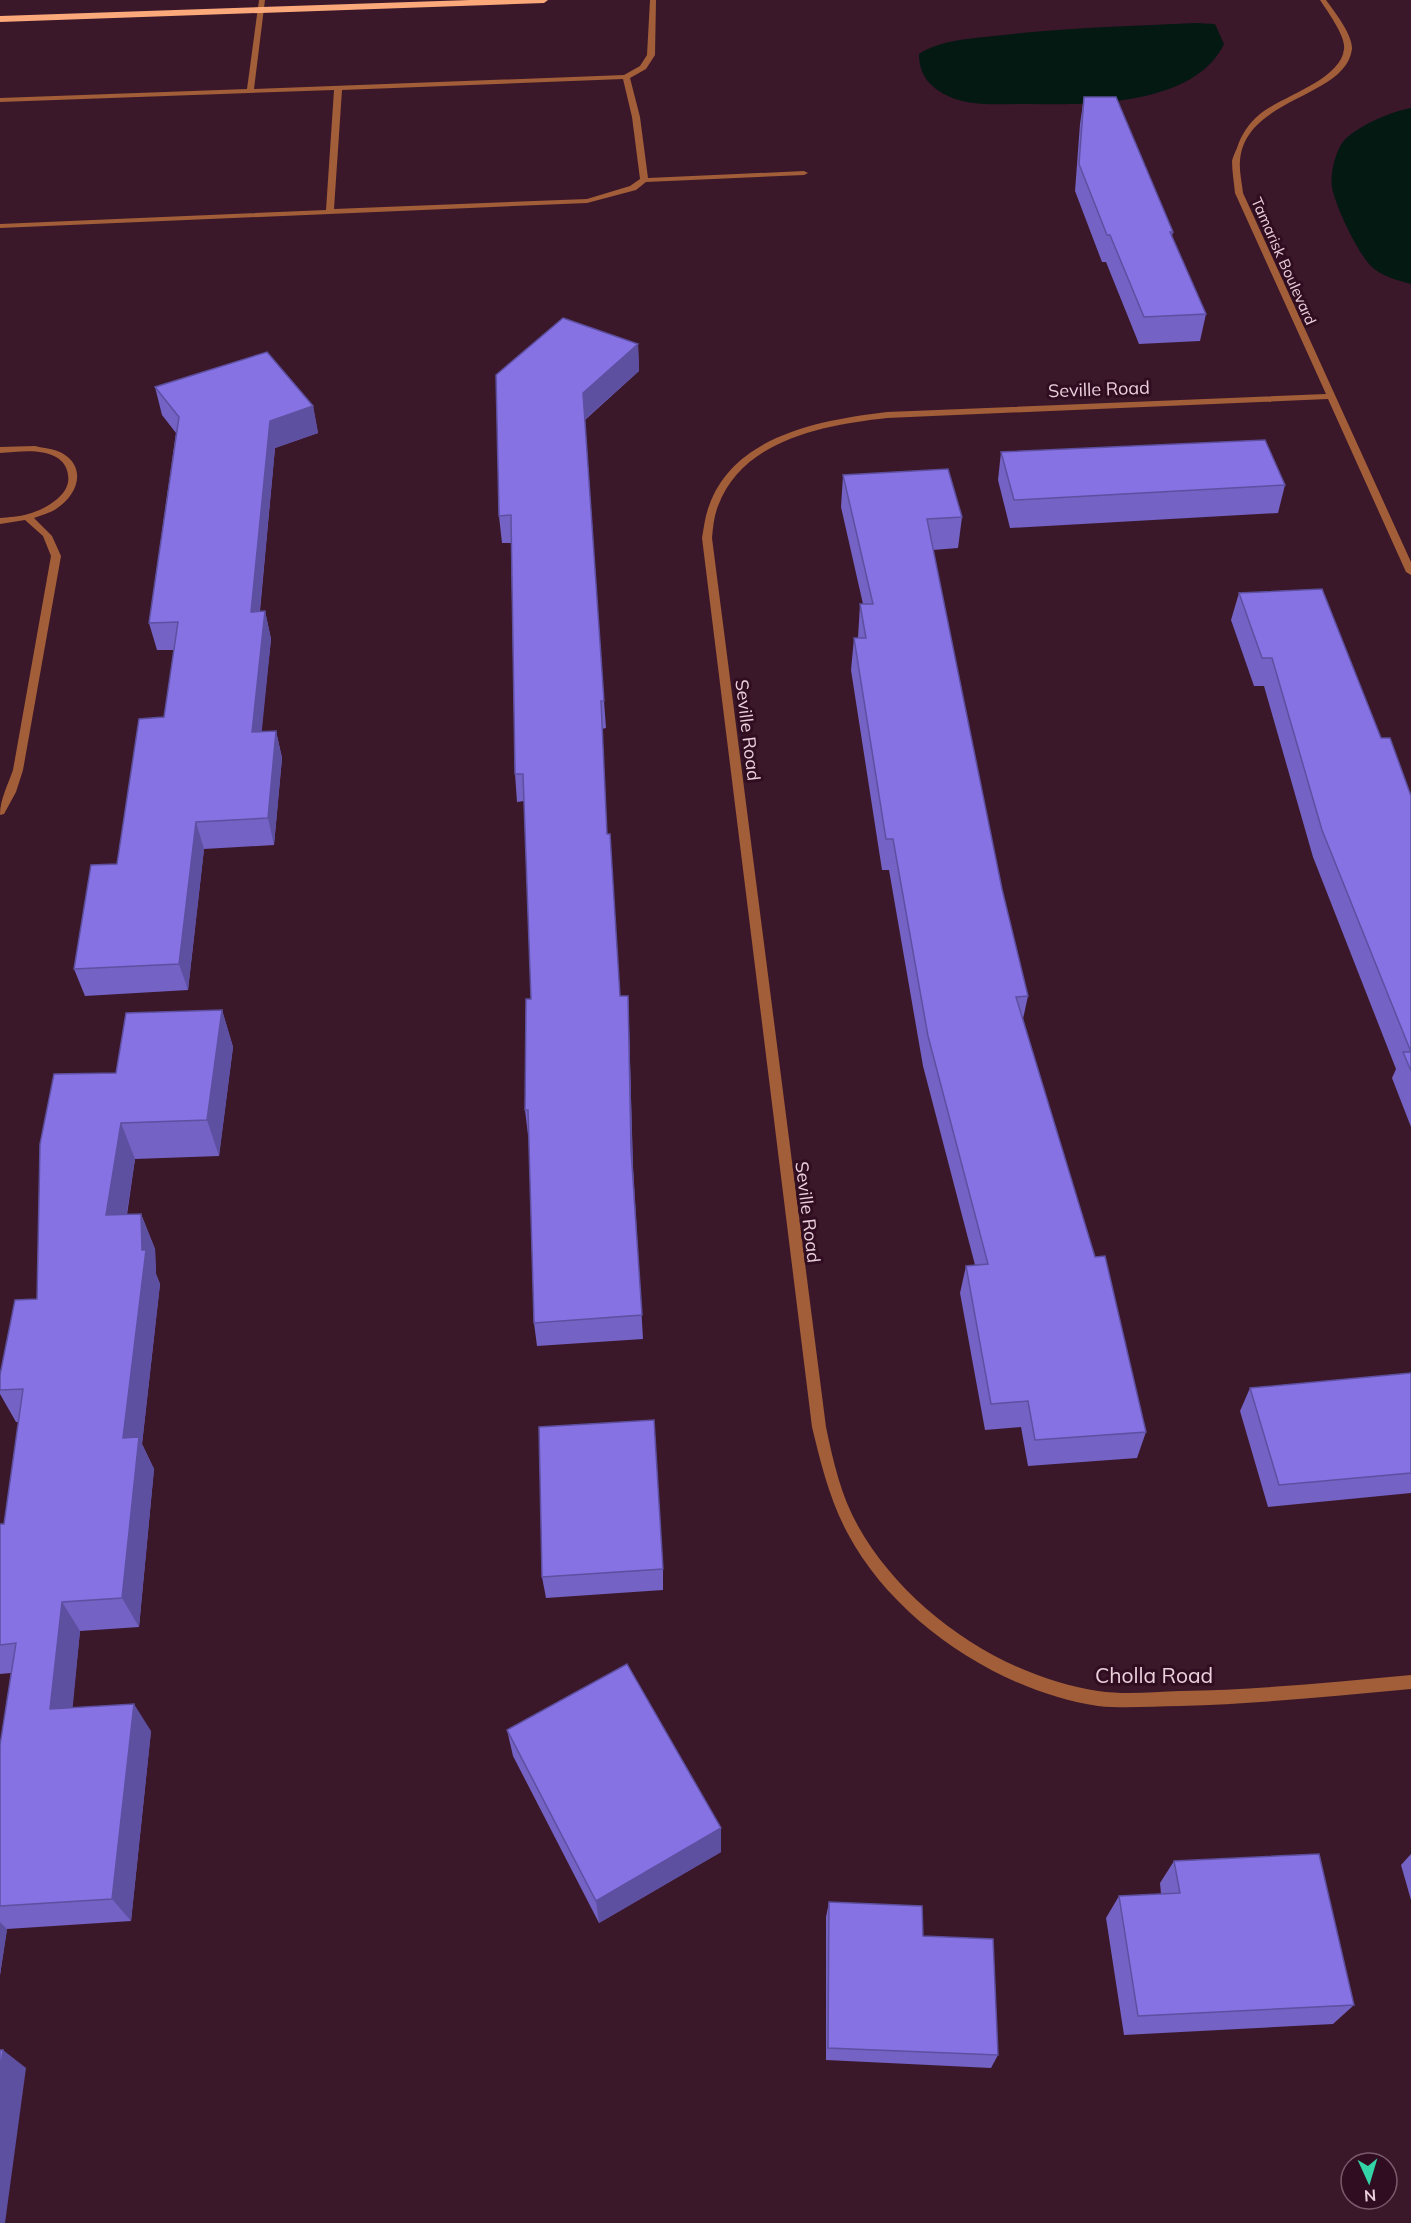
<svg xmlns="http://www.w3.org/2000/svg" width="1411" height="2223" font-family="Mulish,sans-serif">
	<style>
		.water { fill: #031912 }
		.lines { fill: none; stroke-linecap: round; stroke-linejoin: round }
		.lane { fill: #a15e38; fill-rule: evenodd }
		.street { fill: #a15e38; fill-rule: evenodd }
		.primary { fill: #fba87a; fill-rule: evenodd }
		.wall { fill: #7462c4 }
		.shaded-wall { fill: #5e50a0 }
		.building { fill: #8772e4; stroke: #5e50a0; stroke-width: 1.5 }
		.labels { text-anchor: middle; dominant-baseline: central; stroke-width: 6; stroke-linejoin: round; paint-order: stroke }
		.far-street-label { font-size: 15px; fill: #ead0db; stroke: #300d20 }
		.street-label { font-size: 18px; fill: #ead0db; stroke: #300d20 }
		.near-street-label { font-size: 21px; fill: #ead0db; stroke: #300d20 }
	</style>
	<rect width="100%" height="100%" fill="#3b172a"/>
	<g class="water">
		<path d="M 1196,23 L 1215,24 L 1224,44 C 1194,107 1084,105 1025,104 C 999,104 971,107 948,96 C 929,87 919,74 919,54 C 940,40 969,39 994,36 C 1061,28 1129,26 1196,23 Z"/>
		<path d="M 1411,108 L 1411,284 C 1399,281 1382,276 1373,268 C 1359,256 1335,206 1332,187 C 1330,174 1335,154 1342,143 C 1354,127 1392,111 1411,108 Z"/>
	</g>
	<g class="lines">
		<path class="lane" d="M 259,0 L 265,0 L 254,89 L 624,75 L 640,66 L 647,55 L 650,0 L 656,0 L 655,55 L 646,69 L 630,78 L 640,117 L 648,178 L 804,171 L 808,173 L 804,175 L 646,182 L 636,190 L 587,203 L 0,228 L 0,224 L 326,210 L 334,90 L 0,102 L 0,98 L 247,89 ZM 623,79 L 632,117 L 640,179 L 630,186 L 587,199 L 334,209 L 342,90 Z"/>
		<g class="street">
			<path d="M 1320,0 L 1326,0 C 1334,11 1353,35 1352,49 C 1346,98 1245,97 1240,161 C 1239,171 1242,183 1243,193 L 1411,562 L 1411,575 L 1406,572 L 1328,399 L 887,418 C 825,425 743,439 718,506 C 714,516 713,527 712,538 L 826,1427 C 833,1461 841,1496 858,1526 C 905,1610 1003,1677 1098,1691 C 1125,1695 1153,1692 1180,1691 C 1257,1690 1334,1682 1411,1675 L 1411,1689 C 1334,1696 1257,1704 1180,1706 C 1153,1706 1125,1709 1098,1706 C 1001,1692 894,1621 848,1534 C 830,1501 821,1464 812,1427 L 702,538 C 704,527 705,516 709,506 C 734,435 821,420 887,412 L 1326,394 L 1235,193 C 1234,183 1232,171 1232,161 C 1233,157 1235,152 1237,148 C 1241,135 1249,123 1260,114 C 1282,96 1341,80 1344,49 C 1346,36 1327,11 1320,0 Z"/>
			<path d="M 35,446 C 43,448 55,449 62,453 C 88,468 77,496 56,509 C 50,513 41,515 34,518 L 52,536 L 61,556 L 23,770 L 16,792 L 4,814 L 0,815 C 0,799 8,785 13,770 L 51,556 L 43,536 L 25,520 L 0,524 L 0,518 C 9,517 19,517 28,514 C 44,510 72,495 68,475 C 67,467 63,461 56,457 C 40,448 17,452 0,453 L 0,447 Z"/>
		</g>
		<path class="primary" d="M 470,0 L 548,0 L 544,3 L 0,22 L 0,16 Z"/>
	</g>
	<g class="wall">
		<path d="M 1084,97 L 1173,232 L 1172,236 L 1206,314 L 1200,341 L 1139,344 L 1106,262 L 1102,262 L 1075,191 L 1080,124 Z"/>
		<path d="M 638,344 L 639,371 L 585,420 L 604,701 L 606,728 L 602,729 L 607,834 L 620,996 L 628,996 L 633,1166 L 643,1339 L 537,1346 L 534,1323 L 529,1135 L 528,1135 L 525,1110 L 531,999 L 524,801 L 517,802 L 515,774 L 511,543 L 502,543 L 499,516 Z"/>
		<path d="M 155,387 L 313,406 L 318,433 L 275,448 L 260,611 L 265,611 L 271,639 L 261,732 L 276,731 L 282,758 L 274,845 L 204,849 L 188,990 L 85,996 L 74,969 L 117,864 L 164,717 L 174,650 L 157,650 L 149,623 L 176,433 L 162,415 Z"/>
		<path d="M 1001,452 L 1285,485 L 1278,513 L 1010,528 L 998,480 Z"/>
		<path d="M 843,475 L 962,517 L 958,548 L 933,550 L 1002,889 L 1028,996 L 1023,1019 L 1146,1432 L 1137,1458 L 1028,1466 L 1021,1427 L 985,1430 L 960,1293 L 966,1266 L 975,1265 L 923,1066 L 889,870 L 882,870 L 851,670 L 854,638 L 858,638 L 860,604 L 863,604 L 841,507 Z"/>
		<path d="M 1239,593 L 1381,738 L 1411,796 L 1411,1127 L 1392,1078 L 1396,1069 L 1313,857 L 1264,686 L 1254,686 L 1231,620 Z"/>
		<path d="M 222,1010 L 233,1047 L 219,1156 L 135,1159 L 127,1215 L 141,1214 L 155,1249 L 156,1274 L 160,1284 L 142,1444 L 154,1469 L 139,1627 L 80,1631 L 72,1708 L 151,1731 L 131,1921 L 7,1929 L 0,1975 L 0,1745 L 11,1673 L 0,1674 L 0,1524 L 4,1524 L 19,1422 L 16,1422 L 0,1394 L 0,1375 L 37,1299 L 116,1073 Z"/>
		<path d="M 1411,1373 L 1411,1493 L 1268,1507 L 1240,1411 L 1250,1388 Z"/>
		<path d="M 663,1569 L 663,1590 L 546,1598 L 542,1577 Z"/>
		<path d="M 507,1730 L 721,1852 L 599,1923 L 513,1756 Z"/>
		<path d="M 1411,1854 L 1411,1900 L 1401,1865 Z"/>
		<path d="M 1174,1861 L 1354,2005 L 1333,2024 L 1124,2035 L 1106,1918 L 1119,1896 L 1161,1894 L 1160,1883 Z"/>
		<path d="M 829,1902 L 923,1936 L 998,2055 L 991,2068 L 826,2060 L 826,1917 Z"/>
	</g>
	<g class="shaded-wall">
		<path d="M 638,344 L 639,371 L 584,420 L 583,393 Z"/>
		<path d="M 313,406 L 318,433 L 275,448 L 257,639 L 251,612 L 270,421 Z"/>
		<path d="M 265,611 L 271,639 L 259,759 L 252,732 Z"/>
		<path d="M 276,731 L 282,758 L 274,845 L 268,818 Z"/>
		<path d="M 196,822 L 204,849 L 188,990 L 179,964 Z"/>
		<path d="M 628,996 L 629,1022 L 633,1175 L 631,1150 Z"/>
		<path d="M 222,1010 L 233,1047 L 219,1156 L 207,1120 Z"/>
		<path d="M 121,1123 L 135,1159 L 121,1250 L 106,1215 Z"/>
		<path d="M 141,1214 L 155,1249 L 156,1274 L 160,1284 L 142,1444 L 154,1469 L 139,1627 L 122,1598 L 123,1438 L 142,1250 Z"/>
		<path d="M 62,1602 L 80,1631 L 70,1736 L 50,1709 Z"/>
		<path d="M 134,1704 L 151,1731 L 131,1921 L 112,1899 Z"/>
		<path d="M 721,1828 L 721,1852 L 599,1923 L 596,1901 Z"/>
		<path d="M 0,1922 L 7,1929 L 0,1975 Z"/>
		<path d="M 3,2050 L 26,2068 L 5,2223 L 0,2223 L 0,2072 Z"/>
	</g>
	<g class="building">
		<path d="M 1084,97 L 1116,97 L 1173,232 L 1170,232 L 1206,314 L 1144,317 L 1110,235 L 1107,235 L 1079,164 Z"/>
		<path d="M 563,318 L 638,344 L 583,393 L 604,701 L 601,701 L 607,834 L 610,834 L 620,996 L 628,996 L 631,1150 L 642,1315 L 534,1323 L 528,1110 L 525,1110 L 526,999 L 531,999 L 523,774 L 515,774 L 511,515 L 499,516 L 496,375 Z"/>
		<path d="M 267,352 L 313,406 L 270,421 L 251,612 L 265,611 L 252,732 L 276,731 L 268,818 L 196,822 L 179,964 L 74,969 L 91,865 L 117,864 L 139,719 L 164,717 L 178,622 L 149,623 L 179,417 L 155,387 Z"/>
		<path d="M 1265,440 L 1285,485 L 1014,500 L 1001,452 Z"/>
		<path d="M 948,469 L 962,517 L 927,519 L 1002,889 L 1028,996 L 1016,997 L 1095,1257 L 1105,1256 L 1146,1432 L 1035,1440 L 1028,1401 L 991,1404 L 966,1266 L 988,1264 L 928,1036 L 893,839 L 886,839 L 854,638 L 866,638 L 860,604 L 873,604 L 843,475 Z"/>
		<path d="M 1322,589 L 1381,738 L 1390,738 L 1411,796 L 1411,1071 L 1403,1052 L 1411,1052 L 1322,830 L 1272,658 L 1262,658 L 1239,593 Z"/>
		<path d="M 222,1010 L 207,1120 L 121,1123 L 106,1215 L 141,1214 L 142,1250 L 146,1250 L 123,1438 L 139,1437 L 122,1598 L 62,1602 L 50,1709 L 134,1704 L 112,1899 L 0,1906 L 0,1745 L 16,1643 L 0,1645 L 0,1524 L 4,1524 L 23,1389 L 0,1390 L 0,1375 L 15,1300 L 37,1299 L 40,1144 L 54,1074 L 116,1073 L 126,1013 Z"/>
		<path d="M 1411,1373 L 1411,1473 L 1279,1485 L 1250,1388 Z"/>
		<path d="M 654,1420 L 663,1569 L 542,1577 L 539,1427 Z"/>
		<path d="M 627,1664 L 721,1828 L 596,1901 L 507,1730 Z"/>
		<path d="M 1319,1854 L 1354,2005 L 1138,2016 L 1119,1896 L 1180,1893 L 1174,1861 Z"/>
		<path d="M 829,1902 L 922,1906 L 923,1936 L 993,1939 L 998,2055 L 828,2048 Z"/>
		<path d="M 0,2050 L 3,2050 L 0,2072 Z"/>
	</g>
	<g class="labels">
		<g class="far-street-label">
			<text transform="translate(1284 261) rotate(66)">Tamarisk Boulevard</text>
		</g>
		<g class="street-label">
			<text transform="translate(1099 389) rotate(-2)">Seville Road</text>
			<text transform="translate(748 730) rotate(83)">Seville Road</text>
			<text transform="translate(808 1212) rotate(83)">Seville Road</text>
		</g>
		<g class="near-street-label">
			<text x="1154" y="1675">Cholla Road</text>
		</g>
	</g>
	<g transform="translate(1369 2181) rotate(176)"><circle r="28" fill="#300d20" stroke="#7a5b6b" stroke-width="1.5"/>
	<path d="M0-4.5L10 22L0 15L-10 22Z" fill="#33d4a8"/>
	<text y="-9" font-size="16" font-weight="bold" text-anchor="middle" fill="#ead0db">N</text>
	</g>
</svg>
